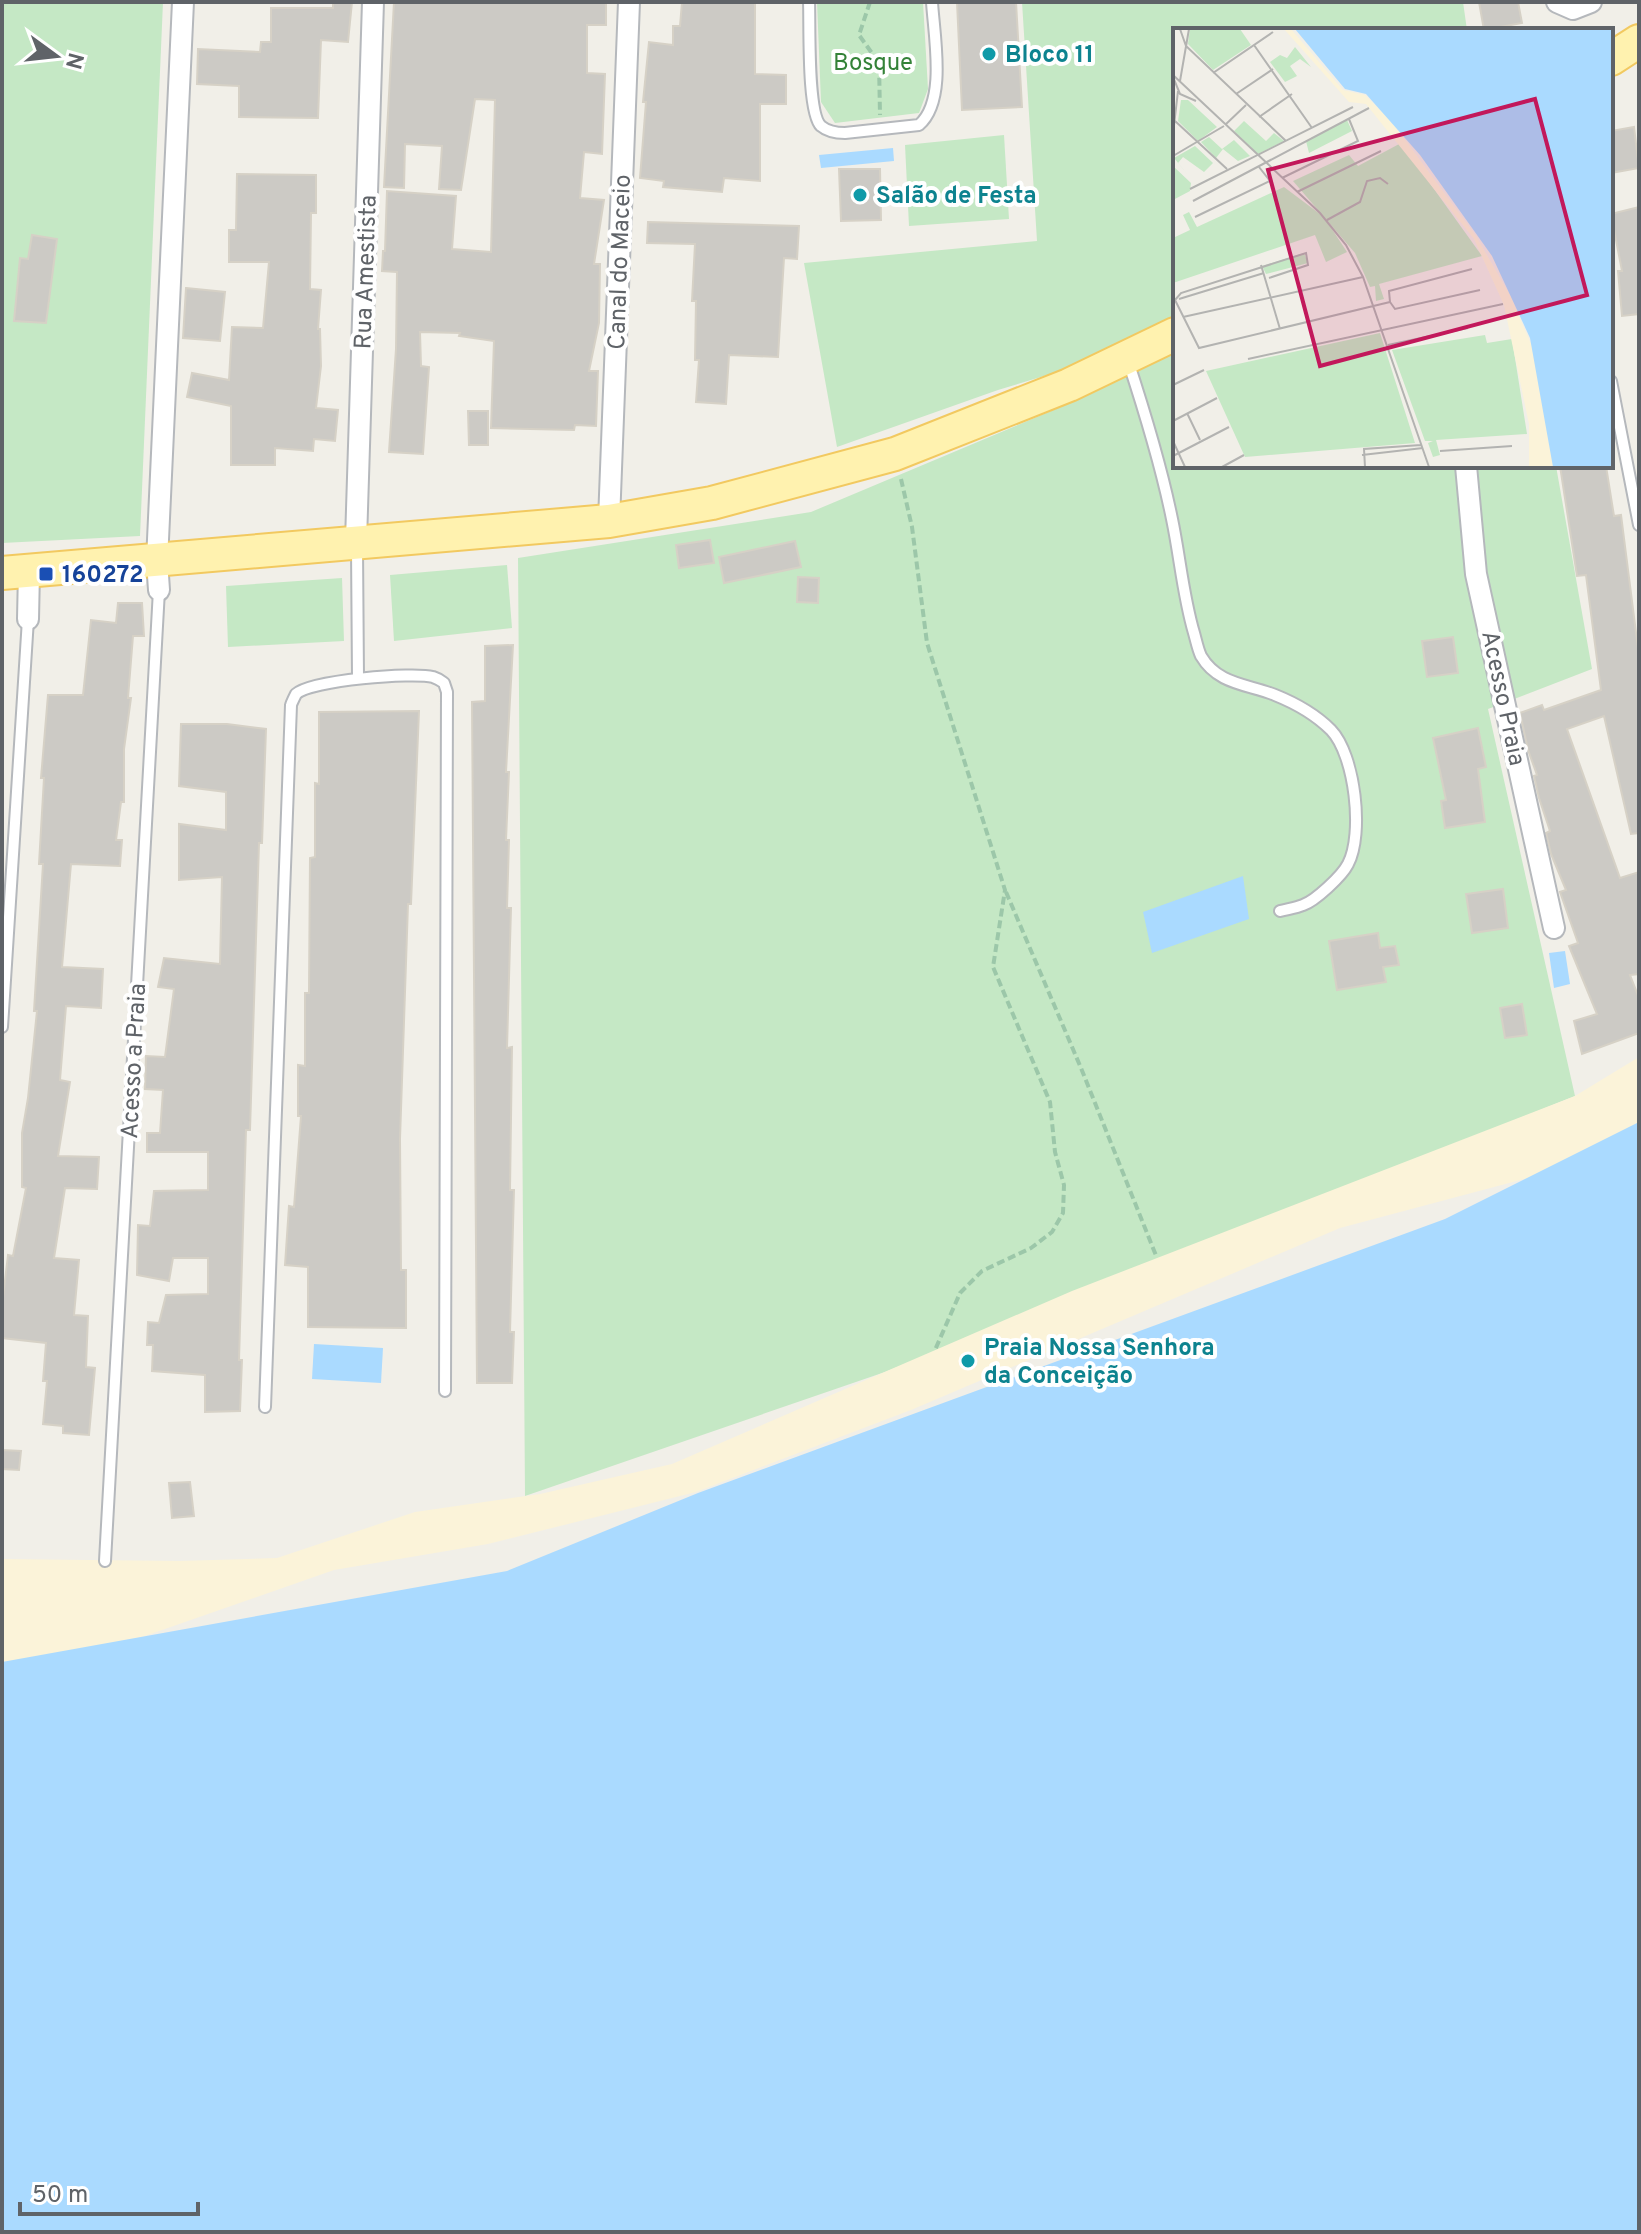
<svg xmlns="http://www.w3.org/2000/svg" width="1641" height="2234" font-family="Overpass,sans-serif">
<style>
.green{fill:#c5e8c5}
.sand{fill:#fbf3d9}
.water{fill:#aadaff}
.building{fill:#cccac5;stroke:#d6d1c6;stroke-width:2}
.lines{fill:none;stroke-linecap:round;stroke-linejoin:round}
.lane-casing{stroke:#b5b8bc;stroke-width:14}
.street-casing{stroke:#b5b8bc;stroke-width:24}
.primary-casing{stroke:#f2c960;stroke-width:36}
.path{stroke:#9cc7a9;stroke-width:4;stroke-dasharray:8 4;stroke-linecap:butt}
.lane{stroke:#fff;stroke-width:10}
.street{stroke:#fff;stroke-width:20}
.primary{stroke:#fff2af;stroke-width:32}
.culture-dot{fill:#0f9aa8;stroke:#fff;stroke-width:3}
.transit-dot{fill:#1a4fb4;stroke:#fff;stroke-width:3}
.labels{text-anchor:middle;stroke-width:8;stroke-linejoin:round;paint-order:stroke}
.culture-label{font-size:24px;font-weight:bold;fill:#0d838f;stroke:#fff;text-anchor:start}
.park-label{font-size:24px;fill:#348238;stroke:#fff}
.street-label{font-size:24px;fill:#5f6368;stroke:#fff}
.transit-label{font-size:24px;font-weight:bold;fill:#164399;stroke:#fff;text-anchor:start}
.inset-road{fill:none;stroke:#b3b3b1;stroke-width:2}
.view{fill:#c2185b;fill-opacity:0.15;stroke:#c2185b;stroke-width:4}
.inset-edge{fill:none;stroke:#5f6368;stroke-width:4}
</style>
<rect width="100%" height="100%" fill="#f1efe8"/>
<g class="green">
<path d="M2 2H163L140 536 2 543Z"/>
<path d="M817 2H923L928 89 919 113 835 123 821 102Z"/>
<path d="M1022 2H1463L1467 30H1175V332L1163 340 998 390 837 447 804 263 1037 241Z"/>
<path d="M1004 135 1009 219 909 226 905 145Z"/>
<path d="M1175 348V466H1556L1592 669 1488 709 1575 1096 885 1372 525 1496 518 558 811 512 1082 398Z"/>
<path d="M507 565 512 628 394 641 390 575Z"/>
<path d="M342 578 344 641 228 647 226 586Z"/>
</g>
<path class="sand" d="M1639 1057V1135L1581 1164 1340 1228 911 1410 696 1492 488 1544 334 1570 142 1637 2 1664V1559L179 1561 277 1558 415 1512 540 1494 672 1464 1072 1291 1575 1096Z"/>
<g class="water">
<path d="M893 148 894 161 821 168 819 155Z"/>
<path d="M1243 876 1249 919 1152 953 1143 912Z"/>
<path d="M1565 951 1570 984 1554 988 1549 953Z"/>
<path d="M1639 1122V2232H2V1662L507 1571 698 1493 1445 1219Z"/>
<path d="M314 1344 383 1348 381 1383 312 1379Z"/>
</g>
<g class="building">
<path d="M333 2H352L348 42 321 40 318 118 239 117V86L197 84 198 49 260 52 261 42H271V8H333Z"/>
<path d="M394 2H606V25H587V73L605 74 602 154 584 152 580 198 604 200 594 264H600L599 323 589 371H598L596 426 575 425 574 430 491 428 494 341 459 336 460 333 420 332 421 366 429 367 423 454 389 452 396 349 397 272 382 271 383 251H385L387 191 456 196 452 249 491 252 495 100 475 99 461 190 439 189 442 146 405 144 404 188 384 187Z"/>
<path d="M682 2H755V74L786 75V104H760V181L724 178 722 192 663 187 664 181 640 178 646 102H643L649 42 673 45V26H680Z"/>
<path d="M957 2H1016L1022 107 962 110Z"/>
<path d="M1479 2H1518L1522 23 1484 30Z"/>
<path d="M1634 127 1639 168 1611 173V131Z"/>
<path d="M839 169H880L881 220 841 221Z"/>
<path d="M237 174 316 175V213H311L310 289 321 290 318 329H320L321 366 316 408 338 410 335 441 314 439 313 451 275 448V465H231V406L187 397 192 373 229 380 232 327 263 328 269 262H229V230H236Z"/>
<path d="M1639 207V314L1622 316 1618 271H1622L1611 214Z"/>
<path d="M648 222 799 226 797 259 784 258 778 357 729 355 726 404 696 402 699 360H695L696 301H692L695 244 647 243Z"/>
<path d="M32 235 57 239 46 323 14 321 20 258 28 259Z"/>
<path d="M186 288 225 292 220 341 183 338Z"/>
<path d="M468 411H488V445H469Z"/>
<path d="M1560 466H1606L1614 516 1621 515 1639 656V833L1631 834 1604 716 1567 729 1620 878 1639 872V974L1630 975 1639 998V1033L1582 1054 1574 1021 1597 1014 1569 946 1578 943 1560 892 1566 890 1551 854 1546 833 1550 831 1539 798 1534 776 1537 775 1528 750 1520 713 1542 705 1544 710 1601 690 1586 575 1577 576Z"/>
<path d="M710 540 714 563 679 568 676 545Z"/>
<path d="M795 541 801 567 724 583 719 557Z"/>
<path d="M798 577 819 578 818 603 797 602Z"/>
<path d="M118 603H142L144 636H133L128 698H131L124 749V802H121L116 840H122L120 866 71 864 62 967 103 969 101 1008 66 1006 60 1080 70 1082 58 1156 99 1157 97 1189 65 1188 54 1258 79 1260 74 1315 88 1316 86 1367 95 1368 89 1435 63 1433V1426L43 1424 47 1381H43L46 1343 2 1338V1306L8 1255 13 1256 26 1188 22 1187V1133L28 1098 37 1011H34L43 864H39L44 778H41L48 695H83L91 620 116 623Z"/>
<path d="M1453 637 1458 673 1427 677 1422 641Z"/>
<path d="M513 645 506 772H509L506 840H509L507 908H511L507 1048 512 1047 510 1190H514L510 1332H514L512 1383H477L472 702 485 701V646Z"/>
<path d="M419 711 411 904H408L400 1139 401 1270H406V1328L308 1327V1267L285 1265 289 1206 294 1207 301 1116H298V1065L305 1066V993H309L310 858 315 857V783L319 784V712Z"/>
<path d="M181 724H227L266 729 262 843H259L250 1130H246L239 1360H242L240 1411 205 1412V1375L152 1371 153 1345H147L148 1322 159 1323 166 1295 208 1294V1258H173L169 1281 137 1275 138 1225 150 1226 154 1191 208 1190V1152H147V1133H160L163 1090 145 1089 146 1056 165 1057 174 989 158 987 164 958 220 964 222 877 179 880V824L226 830V792L179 786Z"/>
<path d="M1478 728 1486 767 1478 769 1485 822 1445 828 1441 801 1446 800 1433 738Z"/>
<path d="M1503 889 1508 928 1472 933 1466 894Z"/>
<path d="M1378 933 1380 948 1395 946 1399 965 1383 967 1386 982 1337 990 1329 941Z"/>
<path d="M1522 1004 1527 1035 1505 1038 1500 1008Z"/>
<path d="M2 1450 21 1451 19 1470 2 1469Z"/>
<path d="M190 1482 194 1516 172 1518 169 1483Z"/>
</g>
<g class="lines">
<g class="lane-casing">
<g id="lane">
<path d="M809 2C810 25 807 113 821 126 828 132 837 133 845 133L919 125C947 101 934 36 932 2"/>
<path d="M1128 361C1145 413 1161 465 1172 519 1180 557 1183 596 1194 633 1196 640 1198 650 1201 656 1218 685 1248 684 1275 695 1295 703 1315 714 1331 730 1355 755 1364 834 1348 864 1342 876 1315 901 1303 905 1296 908 1287 909 1280 911"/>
<path d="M1611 381 1639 525"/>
<path d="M357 548 358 678"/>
<path d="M2 1027 28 619"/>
<path d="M265 1407 291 705C291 704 296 694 296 694 311 680 413 672 433 677 439 679 440 680 444 683L447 692 445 1391"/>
<path d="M105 1561 159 590"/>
</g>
</g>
<g class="street-casing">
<g id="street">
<path d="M1557 2 1573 9 1591 2"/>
<path d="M1466 466 1476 574 1554 928"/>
<path d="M609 521 629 2"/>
<path d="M356 541 373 2"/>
<path d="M159 590 157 561 183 2"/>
<path d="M28 619 29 571"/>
</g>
</g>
<g class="primary-casing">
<g id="primary">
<path d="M1611 59 1639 41"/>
<path d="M2 573 609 521 712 503 895 454 1069 385 1175 334"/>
</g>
</g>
<g class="path">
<path d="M870 2 859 35 879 63 880 115"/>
<path d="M901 479 912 527 927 643 1005 890 993 967 1050 1102 1055 1152 1064 1185 1063 1213 1052 1232 1031 1248 982 1271 960 1293 935 1350"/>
<path d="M1006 892 1081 1068 1157 1258"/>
</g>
<use href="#lane" class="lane"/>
<use href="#street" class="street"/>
<use href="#primary" class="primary"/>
</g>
<g class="culture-dot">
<circle cx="989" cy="54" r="8"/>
<circle cx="860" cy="195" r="8"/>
<circle cx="968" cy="1361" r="8"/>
</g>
<rect class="transit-dot" x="38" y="566" width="16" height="16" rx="4"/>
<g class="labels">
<g class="culture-label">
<text x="1005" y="62">Bloco 11</text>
<text x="876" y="203">Salão de Festa</text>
<text x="984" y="1355">Praia Nossa Senhora<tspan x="984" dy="28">da Conceição</tspan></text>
</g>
<g class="park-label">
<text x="873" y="70">Bosque</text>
</g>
<g class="street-label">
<text transform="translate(619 262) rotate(-88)" y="8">Canal do Maceio</text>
<text transform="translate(365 272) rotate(-88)" y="8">Rua Amestista</text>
<text transform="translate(1504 698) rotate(78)" y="8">Acesso Praia</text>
<text transform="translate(133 1061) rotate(-87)" y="8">Acesso a Praia</text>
</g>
<g class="transit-label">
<text x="62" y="582">160272</text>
</g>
</g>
<g transform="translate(1173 28)">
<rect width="440" height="440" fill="#f1efe8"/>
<path d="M17 1H67L78 17 40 42 15 16ZM122 19 138 39 127 31 117 38 124 48 112 54 97 34 107 27 114 30ZM8 72H15L44 99 25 113 5 93ZM174 92 179 103 136 125 133 113ZM71 93 93 113 101 105 111 113 85 126 61 103ZM36 109 49 121 61 112 77 128 65 133 50 121 43 130 28 114ZM228 115 309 228 206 256 211 271 203 273 202 258 197 259 182 225 120 153 176 127 185 138ZM22 118 40 135 31 144 10 129 5 135 15 147 1 130ZM0 138 18 155 17 163 0 172ZM111 159 151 189 174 224 153 234 142 207 0 255V210L17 202 10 187 16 184 24 199ZM131 225 135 235 93 246 89 238ZM207 305 242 415 72 429 33 343ZM312 307 314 315 339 311 354 406 263 412 267 427 260 429 255 415 260 413H252L219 322Z" fill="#c5e8c5"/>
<path d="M111 1H118L170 62 192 67 219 94 303 208 338 269 367 337 382 439H356V396L331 277 301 211 193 76 176 74Z" fill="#fbf3d9"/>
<path d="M122 1H440V439H380L357 310 319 228 247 127 193 66 172 61Z" fill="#aadaff"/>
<path class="inset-road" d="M7 1 13 18 113 113M81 17 139 100M40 45 100 4M0 47 147 185 173 217 190 249 256 439M0 49 7 66 23 73M7 53 16 1M63 66 100 41M86 89 119 66M2 93 54 141M52 97 73 77M0 106 5 63M0 128 51 98M109 150 185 113 176 91M17 161 180 79M124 164 208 123M20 173 196 80M22 189 97 153 86 139M154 192 187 174 194 153 207 150 215 156M88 237 107 301M299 241 216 263 217 274 222 281 307 262M0 268 26 320 217 274M6 271 91 245M2 272 8 265 133 225 135 237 96 250M10 289 190 249M215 317 295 300M75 331 330 276M0 357 31 342M14 385 27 412M0 393 44 370M0 413 12 439M267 423 339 418M189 427 250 420M0 428 56 399M49 439 71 427M192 439 191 421 248 417"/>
<path class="view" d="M362 71 414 267 147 338 95 142Z"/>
<rect width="440" height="440" class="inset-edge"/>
</g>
<rect width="1641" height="2234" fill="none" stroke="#5f6368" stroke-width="8"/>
<g transform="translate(56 56) rotate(105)" stroke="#ffffff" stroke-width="6" paint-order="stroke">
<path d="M0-6L14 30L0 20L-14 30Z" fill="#5f6368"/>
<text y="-12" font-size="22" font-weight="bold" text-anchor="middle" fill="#5f6368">N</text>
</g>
<path d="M20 2202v12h178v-12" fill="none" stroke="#5f6368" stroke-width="4"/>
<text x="32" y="2202" font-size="24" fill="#5f6368" stroke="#ffffff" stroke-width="6" paint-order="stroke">50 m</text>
</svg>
